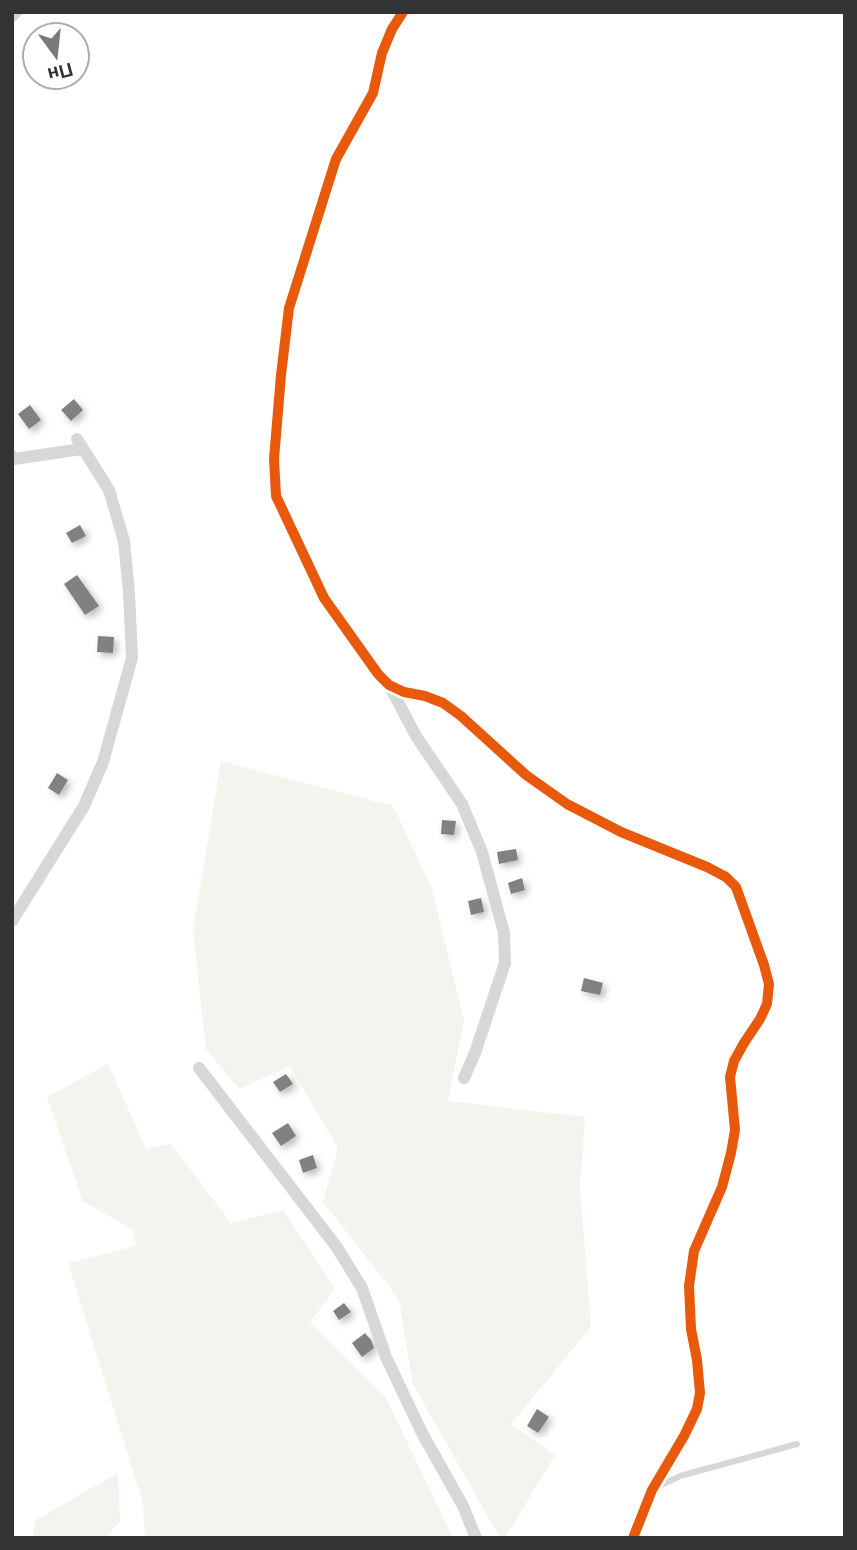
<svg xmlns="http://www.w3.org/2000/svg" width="857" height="1550" font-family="Helvetica,sans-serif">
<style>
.green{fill:#f1f5ed}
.building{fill:#818181;filter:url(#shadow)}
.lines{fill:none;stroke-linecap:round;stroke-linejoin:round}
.service{stroke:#d7d7d7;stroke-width:6}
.minor{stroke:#d7d7d7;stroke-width:12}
.cycleway-casing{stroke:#fff;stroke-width:15}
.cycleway{stroke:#e8590c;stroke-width:10}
</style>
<defs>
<filter id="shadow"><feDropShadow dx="3.5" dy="3.5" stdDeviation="3.5" flood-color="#0004"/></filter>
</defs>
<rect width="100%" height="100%" fill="#fff"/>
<g class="green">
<path d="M221 761 393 806 432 889 464 1020 448 1101 585 1117 580 1187 591 1327 511 1424 555 1455 505 1538H500L413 1384 399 1299 323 1202 338 1148 290 1066 239 1089 206 1049 193 930Z"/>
<path d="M108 1064 146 1149 171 1144 231 1223 283 1210 335 1289 310 1322 386 1398 453 1538H145L143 1503 68 1263 136 1246 133 1230 83 1201 47 1097Z"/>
<path d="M118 1473 120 1521 106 1538H32L36 1520Z"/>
</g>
<g class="building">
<path d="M74 399 83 410 71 421 61 410Z"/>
<path d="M30 405 41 420 29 429 18 414Z"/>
<path d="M80 525 86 536 72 543 66 533Z"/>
<path d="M77 575 99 606 85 615 64 584Z"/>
<path d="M98 636 114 637 113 653 97 652Z"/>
<path d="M57 773 68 780 59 795 48 788Z"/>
<path d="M442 820 456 821 454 835 441 834Z"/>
<path d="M516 849 518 860 499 864 497 852Z"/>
<path d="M522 878 525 890 511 894 508 883Z"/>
<path d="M481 898 484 912 471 915 468 901Z"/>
<path d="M584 978 603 983 600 995 581 991Z"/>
<path d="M286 1074 293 1084 280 1092 273 1082Z"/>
<path d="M288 1123 296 1136 281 1146 272 1133Z"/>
<path d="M313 1155 317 1168 303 1173 299 1160Z"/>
<path d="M344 1303 351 1312 339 1320 333 1311Z"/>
<path d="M365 1333 371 1340 374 1348 362 1357 352 1343Z"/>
<path d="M537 1409 549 1417 538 1433 527 1426Z"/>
</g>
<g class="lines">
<path class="service" d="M657 1487 680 1476 797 1444"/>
<g class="minor">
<path d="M403 12 392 29 382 53 373 93 336 159 289 308 281 375 274 459 276 496 324 598 378 674 389 685 404 692 425 696 443 703 461 716 526 775 567 804 621 832 707 867 726 877 736 887 764 965 769 984 767 1004 760 1019 744 1043 734 1061 730 1077 735 1130 731 1153 722 1187 694 1251 689 1286 691 1329 697 1360 700 1393 697 1409 684 1436 652 1490 633 1538"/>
<path d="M12 16 16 12"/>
<path d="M12 456 14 459 82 449"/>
<path d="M389 685 416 736 462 804 482 852 504 933 505 963 475 1053 464 1078"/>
<path d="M12 921 84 806 103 762 132 658 129 593 124 541 109 490 77 439"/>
<path d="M199 1068 336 1246 362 1288 386 1357 422 1433 463 1506 476 1538"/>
</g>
<g class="cycleway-casing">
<path id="cycleway" d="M403 12 392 29 382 53 373 93 336 159 289 308 281 375 274 459 276 496 324 598 378 674 389 685 404 692 425 696 443 703 461 716 526 775 567 804 621 832 707 867 726 877 736 887 764 965 769 984 767 1004 760 1019 744 1043 734 1061 730 1077 735 1130 731 1153 722 1187 694 1251 689 1286 691 1329 697 1360 700 1393 697 1409 684 1436 652 1490 633 1538"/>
</g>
<use href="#cycleway" class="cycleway"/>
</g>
<rect width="857" height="1550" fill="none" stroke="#333333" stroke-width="28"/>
<g transform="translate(56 56) rotate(165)"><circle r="33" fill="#ffffff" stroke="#adadad" stroke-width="2"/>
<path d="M0-5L12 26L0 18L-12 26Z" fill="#7a7a7a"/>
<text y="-10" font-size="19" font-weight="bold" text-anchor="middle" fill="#333333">Пн</text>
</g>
</svg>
